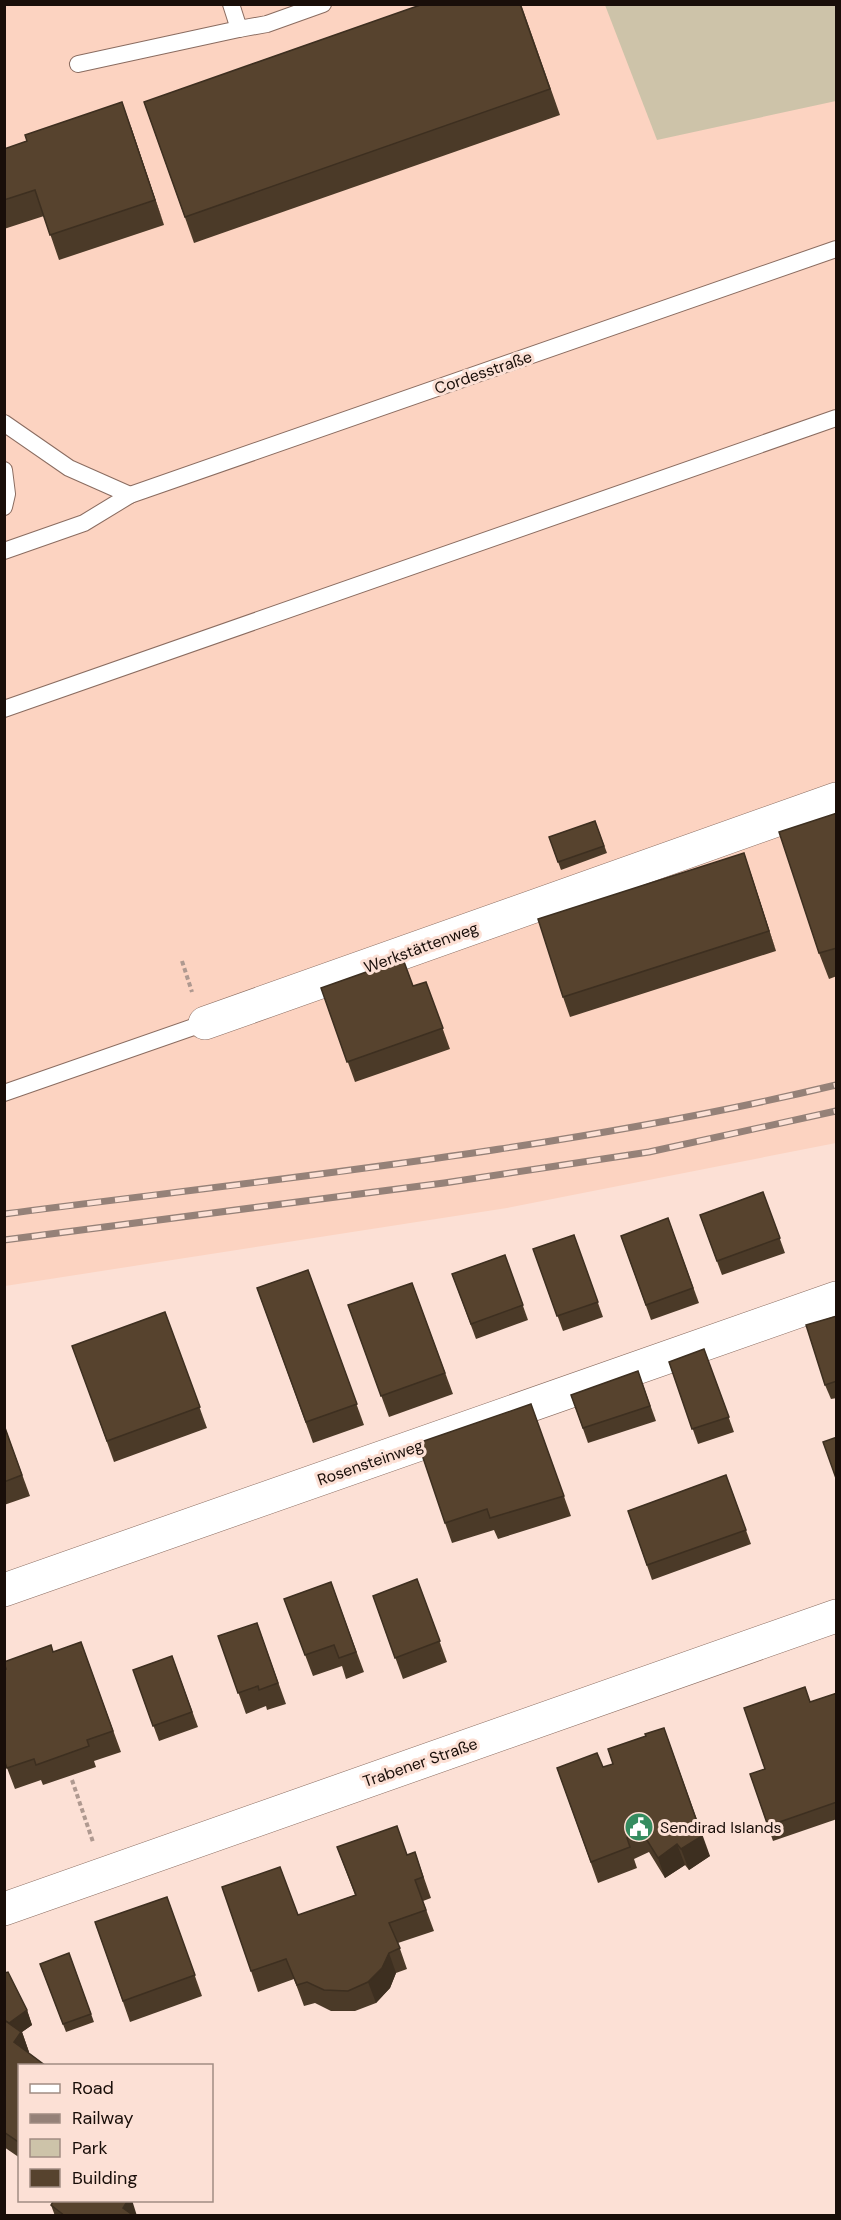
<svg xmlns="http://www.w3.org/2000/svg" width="841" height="2220" font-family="'DM Sans',sans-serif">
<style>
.built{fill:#fcd3c1}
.green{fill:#cdc3a9}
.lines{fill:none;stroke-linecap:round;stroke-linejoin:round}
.service-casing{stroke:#8a6c60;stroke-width:18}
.minor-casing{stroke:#8a6c60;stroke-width:34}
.path{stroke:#af9990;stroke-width:4;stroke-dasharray:4.5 3;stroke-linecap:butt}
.service{stroke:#fff;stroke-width:16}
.minor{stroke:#fff;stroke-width:33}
.rail-casing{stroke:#958178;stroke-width:7}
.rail{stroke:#fce0d5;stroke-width:4.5;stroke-dasharray:14;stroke-linecap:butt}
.wall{fill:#4b3a28}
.shaded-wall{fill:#3d2f20}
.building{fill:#57432e;stroke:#3d2f20;stroke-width:1.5}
.labels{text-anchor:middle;stroke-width:6;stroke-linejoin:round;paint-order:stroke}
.street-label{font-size:16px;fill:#190e09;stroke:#fce0d5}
.poi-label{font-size:16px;fill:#190e09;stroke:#fce0d5;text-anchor:start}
</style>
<rect width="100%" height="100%" fill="#fce0d5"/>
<path class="built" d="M5 5H836V1143L507 1208 5 1286Z"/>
<path class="green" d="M605 5H836V101L657 140Z"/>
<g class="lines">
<g class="service-casing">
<g id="service">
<path d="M231 4 239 29 267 24 323 4"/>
<path d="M78 64 239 29"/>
<path d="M4 423 69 468 130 495 84 523 4 551"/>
<path d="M4 470 7 494 4 507"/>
<path d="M130 495 836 249"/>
<path d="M4 709 836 418"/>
<path d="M4 1093 205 1023"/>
</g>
</g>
<g class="minor-casing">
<g id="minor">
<path d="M205 1023 836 799"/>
<path d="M4 1590 836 1298"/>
<path d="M4 1909 836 1616"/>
</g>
</g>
<g class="path">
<path d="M182 961 192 992"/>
<path d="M72 1780 93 1842"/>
</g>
<use href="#service" class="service"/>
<use href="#minor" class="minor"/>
<g class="rail-casing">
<g id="rail">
<path d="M4 1214C282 1178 564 1150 836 1085"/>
<path d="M4 1240 444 1183 649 1152 836 1111"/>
</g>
</g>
<use href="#rail" class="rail"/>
</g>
<g class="wall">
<path d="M521 4 560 115 194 243 144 102Z"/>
<path d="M131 127 164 225 59 260 44 216 4 229V149Z"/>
<path d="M837 813V976L829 979 819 953Z"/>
<path d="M595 821 607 853 561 870 549 837Z"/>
<path d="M751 874 776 951 570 1017 563 997Z"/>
<path d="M426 982 450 1049 355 1082 321 988 413 986Z"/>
<path d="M763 1192 785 1253 722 1275 700 1215Z"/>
<path d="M668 1218 699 1303 651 1320 621 1236Z"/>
<path d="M574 1235 603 1317 563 1331 533 1249Z"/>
<path d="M505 1255 528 1320 476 1339 452 1274Z"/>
<path d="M308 1270 364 1425 313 1443 257 1288Z"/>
<path d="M412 1283 453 1394 389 1417 348 1305Z"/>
<path d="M165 1312 207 1428 114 1462 80 1366Z"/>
<path d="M837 1316V1398L831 1399 825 1385Z"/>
<path d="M704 1349 734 1432 698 1444 669 1362Z"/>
<path d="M638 1371 656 1421 588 1443 571 1395Z"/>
<path d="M531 1404 571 1516 498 1539 494 1530 452 1543 445 1523Z"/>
<path d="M4 1425 30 1496 4 1505Z"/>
<path d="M726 1475 751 1544 652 1580 628 1511Z"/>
<path d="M417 1579 447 1662 403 1679 373 1596Z"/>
<path d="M331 1582 364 1672 346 1679 342 1666 313 1676 284 1599Z"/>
<path d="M257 1623 286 1704 267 1710 266 1706 246 1714 218 1636Z"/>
<path d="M81 1642 121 1752 94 1761 96 1767 43 1785 41 1780 15 1789 4 1760 53 1652Z"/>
<path d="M172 1656 198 1727 159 1741 133 1670Z"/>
<path d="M837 1693V1819L773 1841 750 1774 765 1769 810 1702Z"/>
<path d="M603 1767 710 1856 689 1870 685 1865 665 1878 649 1852 634 1859 637 1868 598 1883 557 1768Z"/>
<path d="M337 1847 407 1855 415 1852 431 1898 423 1901 434 1931 398 1943 407 1969 396 1973 390 1988 376 2003 355 2011H331L315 2003 304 2006 294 1979 258 1992 251 1971 298 1915 355 1895Z"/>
<path d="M167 1897 202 1996 130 2022 95 1922Z"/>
<path d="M69 1953 94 2022 66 2032 40 1964Z"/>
<path d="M4 1973 27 2010 32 2025 22 2032 29 2052 20 2066V2158L4 2147Z"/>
<path d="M51 2205 137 2216H55Z"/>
</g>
<g class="shaded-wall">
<path d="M122 102 131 127 164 225 155 200Z"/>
<path d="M744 853 751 874 776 951 769 931Z"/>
<path d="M664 1728 710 1856 689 1870 681 1849Z"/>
<path d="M677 1844 685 1865 665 1878 658 1858Z"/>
<path d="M389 1953 396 1973 390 1988 376 2003 368 1982Z"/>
<path d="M27 2010 32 2025 22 2032 29 2052 21 2063 6 2025Z"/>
<path d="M128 2200H132L137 2216H125L123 2208Z"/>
</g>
<g class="building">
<path d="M423 4H520L550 89 185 217 144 102Z"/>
<path d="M122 102 155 200 50 235 35 190 4 200V149L27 141 25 135Z"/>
<path d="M837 813V948L819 953 779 832Z"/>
<path d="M595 821 604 846 558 862 549 837Z"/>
<path d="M744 853 769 931 563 997 538 919Z"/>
<path d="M403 959 413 986 426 982 443 1028 347 1062 321 988Z"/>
<path d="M763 1192 780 1238 717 1261 700 1215Z"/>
<path d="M668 1218 693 1288 646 1305 621 1236Z"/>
<path d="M574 1235 598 1302 557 1316 533 1249Z"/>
<path d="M505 1255 523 1305 471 1324 452 1274Z"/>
<path d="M308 1270 357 1404 306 1422 257 1288Z"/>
<path d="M412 1283 445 1373 381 1396 348 1305Z"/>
<path d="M165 1312 200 1407 107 1441 72 1346Z"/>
<path d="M837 1316V1381L825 1385 806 1325Z"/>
<path d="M704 1349 729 1417 692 1429 669 1362Z"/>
<path d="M638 1371 650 1406 583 1428 571 1395Z"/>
<path d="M531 1404 564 1496 490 1518 487 1509 445 1523 418 1443Z"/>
<path d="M4 1425 22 1475 4 1482Z"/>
<path d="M837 1437V1481L823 1442Z"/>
<path d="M726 1475 746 1530 647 1565 628 1511Z"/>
<path d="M417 1579 440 1641 395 1658 373 1596Z"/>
<path d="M331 1582 356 1652 339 1658 334 1645 305 1655 284 1599Z"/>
<path d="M257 1623 278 1683 259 1690 258 1686 238 1693 218 1636Z"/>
<path d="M81 1642 113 1731 87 1740 89 1746 36 1765 34 1759 7 1768 4 1760V1669H6L4 1662 51 1645 53 1652Z"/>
<path d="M172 1656 192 1712 153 1726 133 1670Z"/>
<path d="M805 1687 810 1702 837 1693V1802L768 1826 750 1774 765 1769 744 1708Z"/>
<path d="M664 1728 702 1836 681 1849 677 1844 658 1858 642 1832 627 1838 630 1847 591 1862 557 1768 597 1753 603 1767 613 1764 608 1749 646 1736 645 1734Z"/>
<path d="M397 1826 407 1855 415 1852 423 1877 415 1880 426 1910 389 1923 400 1948 389 1953 382 1968 368 1982 348 1991 324 1990 307 1982 297 1985 286 1959 251 1971 222 1887 280 1867 298 1915 356 1895 337 1847Z"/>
<path d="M167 1897 195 1975 123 2001 95 1922Z"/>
<path d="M69 1953 91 2014 63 2024 40 1964Z"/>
<path d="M8 1972 27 2010 9 2023 4 2020V1973Z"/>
<path d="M4 2020 21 2032 14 2042 46 2066H20V2143L4 2132Z"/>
<path d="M54 2200H128L123 2208 134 2216H65L51 2205Z"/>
</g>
<defs>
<g id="civic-disc" transform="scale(1.5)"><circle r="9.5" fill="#358c60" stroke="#fce0d5"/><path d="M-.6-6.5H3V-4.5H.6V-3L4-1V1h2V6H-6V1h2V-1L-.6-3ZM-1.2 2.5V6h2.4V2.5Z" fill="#fff"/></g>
</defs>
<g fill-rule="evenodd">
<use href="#civic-disc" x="639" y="1827"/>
</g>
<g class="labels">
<g class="street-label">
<text transform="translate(483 372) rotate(-19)" y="6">Cordesstraße</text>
<text transform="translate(421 947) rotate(-20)" y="6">Werkstättenweg</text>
<text transform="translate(370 1462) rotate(-19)" y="6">Rosensteinweg</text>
<text transform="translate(420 1762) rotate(-19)" y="6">Trabener Straße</text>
</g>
<g class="poi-label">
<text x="660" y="1833">Sendirad Islands</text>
</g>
</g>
<rect width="841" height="2220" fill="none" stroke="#190e09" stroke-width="12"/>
<rect x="18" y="2064" width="195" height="138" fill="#fce0d5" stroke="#a18c83" stroke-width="1.5"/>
<rect x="30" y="2084" width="30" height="9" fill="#ffffff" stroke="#a18c83" stroke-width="1.5"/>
<text x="72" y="2094" font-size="18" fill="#190e09">Road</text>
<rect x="30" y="2114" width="30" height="9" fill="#958178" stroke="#a18c83" stroke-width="1.5"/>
<text x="72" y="2124" font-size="18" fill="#190e09">Railway</text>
<rect x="30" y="2139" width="30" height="18" fill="#cdc3a9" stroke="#a18c83" stroke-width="1.5"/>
<text x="72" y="2154" font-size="18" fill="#190e09">Park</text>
<rect x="30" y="2169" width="30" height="18" fill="#57432e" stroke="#a18c83" stroke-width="1.5"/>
<text x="72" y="2184" font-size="18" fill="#190e09">Building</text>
</svg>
